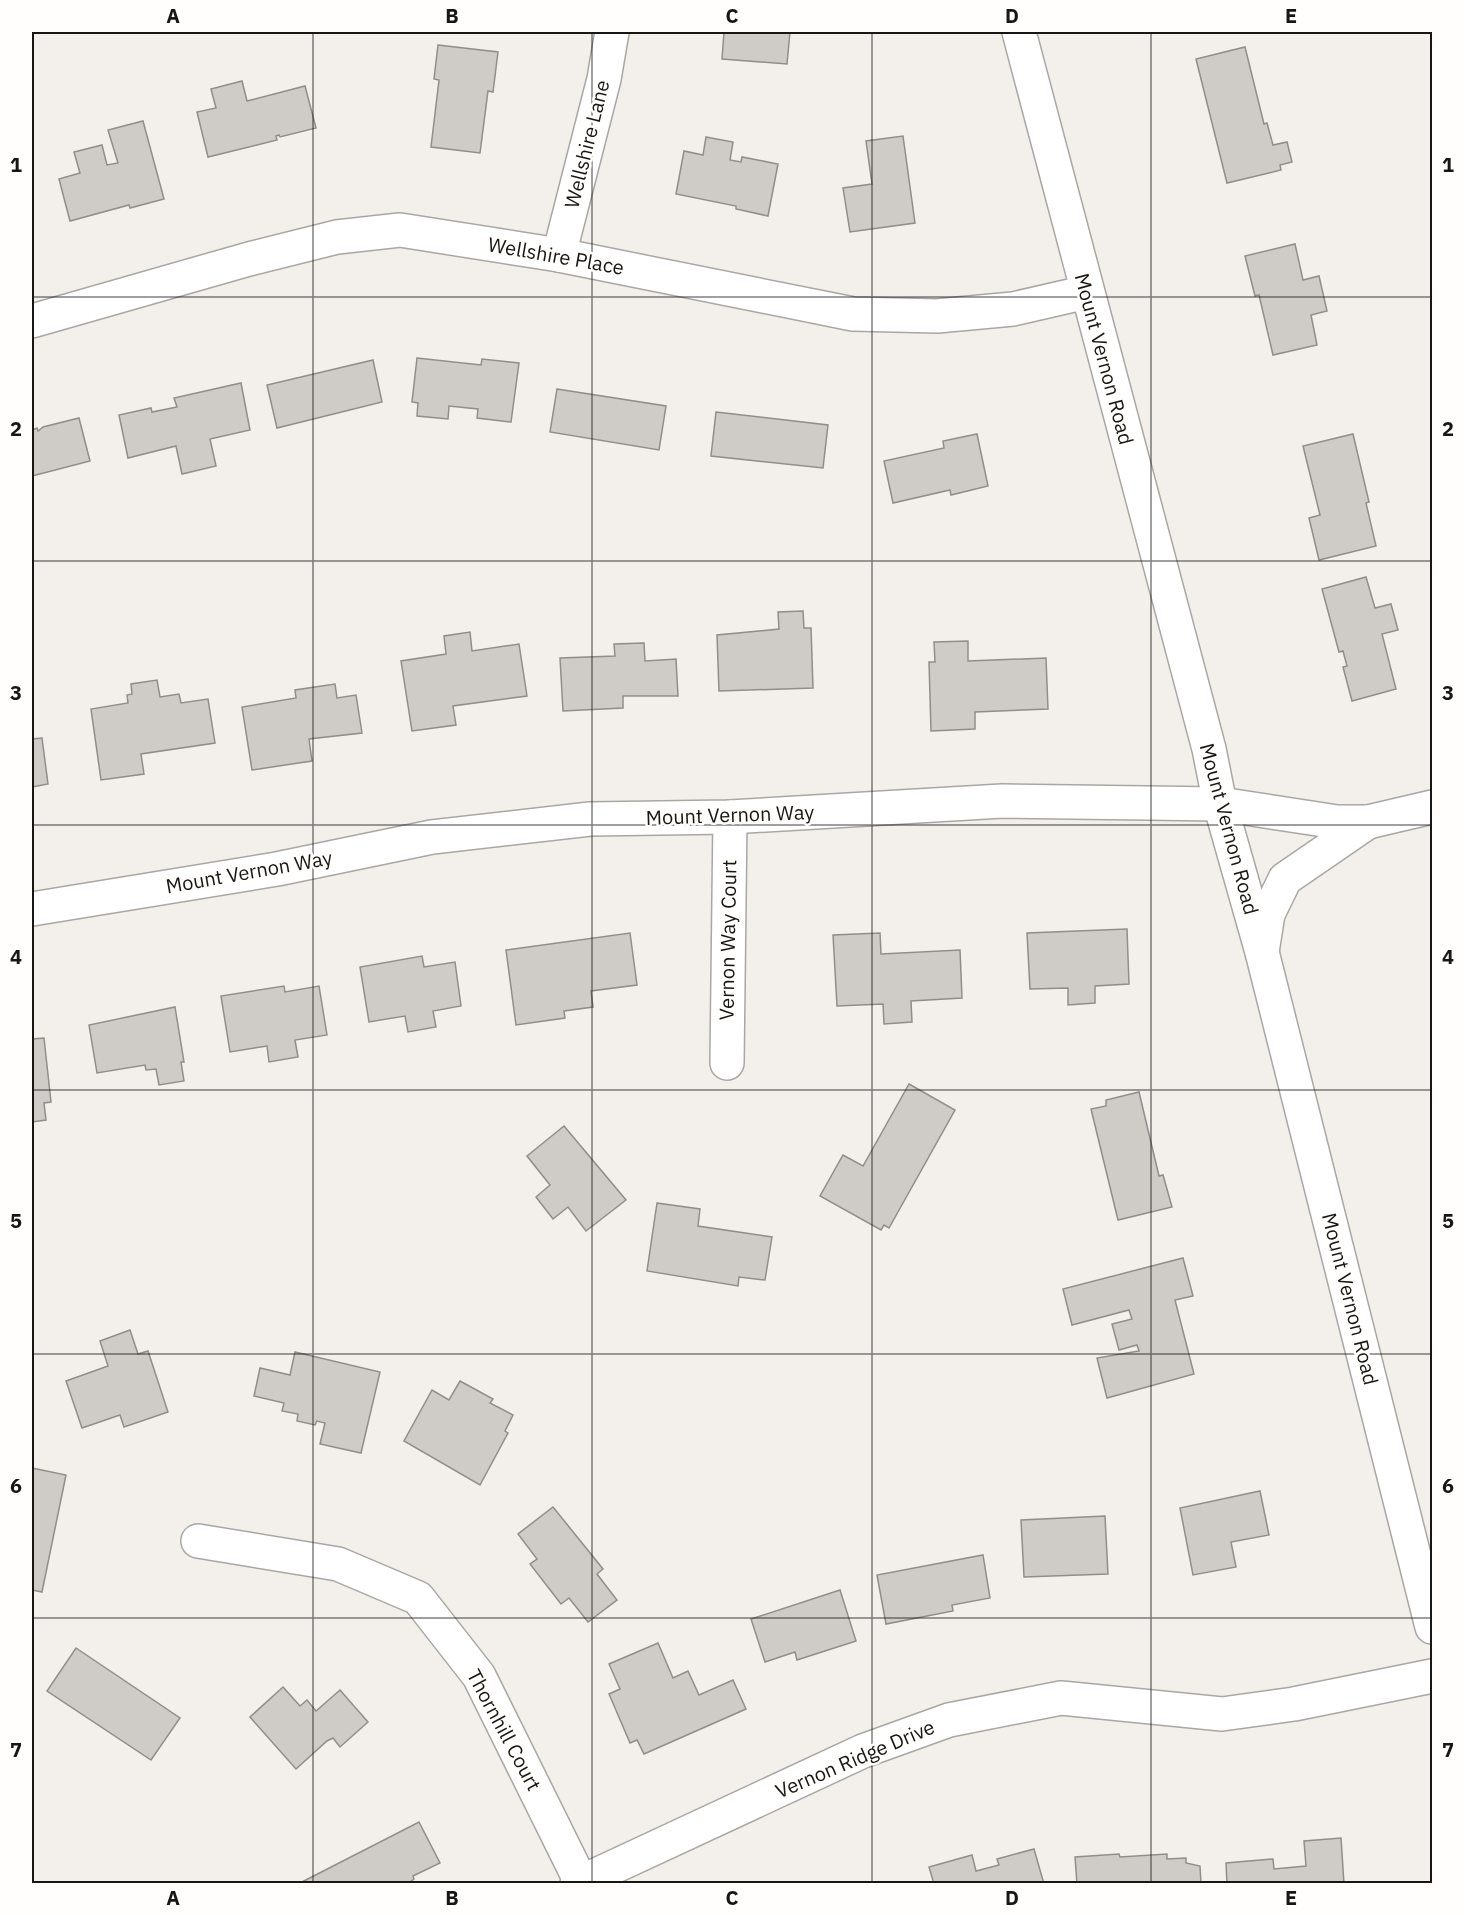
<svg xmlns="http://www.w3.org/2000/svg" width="1464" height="1915" font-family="'IBM Plex Sans',sans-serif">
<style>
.building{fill:#cfccc8;stroke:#908e8a;stroke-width:1.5}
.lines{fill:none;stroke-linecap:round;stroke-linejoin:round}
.street-casing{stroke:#aaa7a3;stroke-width:36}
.secondary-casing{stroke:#aaa7a3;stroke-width:36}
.street{stroke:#fff;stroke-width:33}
.secondary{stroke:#fff;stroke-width:33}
.grid{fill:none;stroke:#171615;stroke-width:1.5;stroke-opacity:0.55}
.labels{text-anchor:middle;stroke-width:5;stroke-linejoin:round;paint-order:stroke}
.street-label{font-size:20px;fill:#171615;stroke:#fffefc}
.neatline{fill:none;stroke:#171615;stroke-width:2}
.grid-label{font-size:20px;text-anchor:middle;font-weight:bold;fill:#171615}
</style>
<rect width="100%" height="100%" fill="#f3f0ec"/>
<g class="building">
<path d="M724 32H790L787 64 722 59Z"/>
<path d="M438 45 498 52 493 92 488 91 480 153 431 147 439 80 434 79Z"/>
<path d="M1245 47 1264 124 1267 123 1273 145 1287 142 1292 162 1280 165 1281 170 1227 183 1196 59Z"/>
<path d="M242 81 247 101 305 86 316 128 280 137 279 135 276 136 277 140 208 157 197 112 216 108 211 89Z"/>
<path d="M143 121 164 199 130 208 129 205 70 221 59 179 80 173 74 152 102 145 107 165 118 163 108 130Z"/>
<path d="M903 136 915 223 850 232 843 188 872 184 866 141Z"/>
<path d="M706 137 733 142 730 160 741 162 742 157 778 164 768 216 736 209V206L676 194 684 151 703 155Z"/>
<path d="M1295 244 1303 280 1319 276 1327 311 1311 315 1317 345 1273 355 1259 295 1255 296 1245 256Z"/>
<path d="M417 358 481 365 482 359 519 363 511 422 477 418 478 409 449 406 448 419 417 416 418 403 412 402Z"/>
<path d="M373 360 382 402 277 428 267 385Z"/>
<path d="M241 383 250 430 210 439 216 466 182 474 176 446 128 458 119 415 151 408 152 412 177 407 174 398Z"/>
<path d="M557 389 666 406 659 450 550 432Z"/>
<path d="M716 412 828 425 823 468 711 456Z"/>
<path d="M79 418 90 461 32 476V430L37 428 38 431 43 427Z"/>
<path d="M977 434 988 486 951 495 950 490 893 503 884 461 944 448 943 441Z"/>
<path d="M1353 434 1369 502 1366 503 1376 546 1319 560 1309 518 1320 515 1303 446Z"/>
<path d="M1366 577 1375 608 1391 604 1398 630 1382 634 1396 689 1352 701 1343 667 1347 666 1343 651 1339 652 1322 589Z"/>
<path d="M803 611 804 628H811L813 688 719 691 717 635 779 629 778 612Z"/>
<path d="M470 632 472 651 519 644 527 696 453 706 456 725 412 731 401 661 446 654 444 636Z"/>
<path d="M968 641V661L1046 658 1048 709 975 712V729L931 731 929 662H935L934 642Z"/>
<path d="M644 643 645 661 676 659 678 696H623V708L563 711 560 658 615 656 614 644Z"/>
<path d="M157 680 160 697 179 694 181 703 208 699 215 743 141 754 144 774 101 780 91 709 128 703 127 695 132 694 131 684Z"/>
<path d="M335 684 337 698 356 695 362 733 309 739 312 761 252 770 242 707 296 698 295 690Z"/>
<path d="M42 738 48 784 32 787V739Z"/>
<path d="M1127 929 1129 984 1095 986V1003L1068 1005V988L1030 989 1027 933Z"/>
<path d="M630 933 637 985 591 991 593 1007 564 1011 565 1018 516 1025 506 950Z"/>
<path d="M880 933 881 954 960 950 962 998 911 1001 912 1022 884 1024 883 1004 837 1006 833 935Z"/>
<path d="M422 956 424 967 455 962 461 1006 433 1011 436 1027 408 1032 405 1016 369 1022 360 967Z"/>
<path d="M284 986 285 992 319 986 327 1035 295 1040 298 1057 269 1062 267 1046 230 1052 221 996Z"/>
<path d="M175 1007 184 1062H181L184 1081 159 1085 156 1069 146 1070 145 1065 97 1073 89 1025Z"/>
<path d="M44 1038 51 1102 44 1103 46 1120 32 1122V1039Z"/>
<path d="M909 1084 955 1110 889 1228 884 1225 881 1230 820 1196 843 1155 863 1166Z"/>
<path d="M1139 1092 1159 1176 1163 1175 1172 1207 1118 1220 1091 1109 1106 1106V1100Z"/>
<path d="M564 1126 626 1200 586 1231 568 1207 553 1219 536 1197 550 1185 527 1156Z"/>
<path d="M657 1203 700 1209 698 1226 772 1237 765 1280 739 1277 738 1286 647 1271Z"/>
<path d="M1183 1258 1193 1296 1175 1300 1194 1374 1107 1398 1097 1358 1139 1351 1137 1345 1119 1350 1112 1324 1132 1319 1129 1310 1072 1325 1063 1289Z"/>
<path d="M130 1330 138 1354 148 1351 168 1412 124 1427 120 1415 82 1428 66 1381 108 1366 100 1341Z"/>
<path d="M295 1352 380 1372 361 1453 320 1444 325 1423 317 1421 315 1425 297 1421 298 1414 282 1411 284 1403 254 1396 260 1368 290 1375Z"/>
<path d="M460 1381 493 1399 490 1403 513 1415 505 1431 508 1433 480 1485 404 1441 432 1390 449 1400Z"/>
<path d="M32 1468 66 1475 42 1592 32 1590Z"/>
<path d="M1260 1491 1269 1535 1231 1542 1236 1567 1193 1575 1180 1508Z"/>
<path d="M553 1507 603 1569 597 1574 617 1600 588 1622 569 1598 561 1604 530 1564 537 1559 518 1534Z"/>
<path d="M1105 1516 1108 1574 1024 1577 1021 1520Z"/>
<path d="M983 1555 990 1598 952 1605 953 1611 886 1624 877 1575Z"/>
<path d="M840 1590 856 1641 797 1660 795 1652 765 1662 751 1619Z"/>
<path d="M658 1643 673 1678 688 1671 699 1695 733 1680 746 1709 644 1754 637 1740 630 1743 609 1694 620 1689 609 1664Z"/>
<path d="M76 1648 180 1718 151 1760 47 1691Z"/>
<path d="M283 1687 300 1706 307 1700 316 1711 340 1690 368 1722 340 1747 333 1738 327 1741 296 1769 250 1717Z"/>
<path d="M419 1822 440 1863 413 1876 414 1879 407 1884H298Z"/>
<path d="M1341 1838 1344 1884H1227L1226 1863 1273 1859 1274 1869 1306 1866 1304 1841Z"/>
<path d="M1034 1849 1044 1884H934L929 1867 972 1855 976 1871 999 1865 997 1859Z"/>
<path d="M1119 1854 1120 1857 1167 1854V1859L1186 1858V1863L1200 1866 1201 1884H1077L1075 1857Z"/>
</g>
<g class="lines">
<g class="street-casing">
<g id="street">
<path d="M559 255 604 79 612 32"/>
<path d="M32 321 249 259 337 237 400 230 559 255 853 314 937 316 1013 309 1087 292"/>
<path d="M32 909 277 869 432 837 590 819 730 817 1002 801 1220 804 1337 822H1368L1432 807"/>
<path d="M1262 952 1268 914 1285 879 1368 822"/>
<path d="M727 1063 730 817"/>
<path d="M198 1541 338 1564 418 1598 479 1676 581 1882"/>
<path d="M577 1884 863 1751 949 1720 1061 1698 1222 1714 1294 1704 1432 1676"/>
</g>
</g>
<g class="secondary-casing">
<path id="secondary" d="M1019 32 1209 749 1220 804 1262 952 1432 1627"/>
</g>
<use href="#street" class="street"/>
<use href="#secondary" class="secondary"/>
</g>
<path class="grid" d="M313 32V1884M592 32V1884M872 32V1884M1151 32V1884M32 297H1432M32 561H1432M32 825H1432M32 1090H1432M32 1354H1432M32 1618H1432"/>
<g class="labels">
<g class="street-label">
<text transform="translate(587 144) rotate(-76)" y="7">Wellshire Lane</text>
<text transform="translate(556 256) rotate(10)" y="7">Wellshire Place</text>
<text transform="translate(1104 359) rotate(75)" y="7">Mount Vernon Road</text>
<text transform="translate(730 815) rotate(-2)" y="7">Mount Vernon Way</text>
<text transform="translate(1229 829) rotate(75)" y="7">Mount Vernon Road</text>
<text transform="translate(249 872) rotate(-10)" y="7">Mount Vernon Way</text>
<text transform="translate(728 940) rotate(-89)" y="7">Vernon Way Court</text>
<text transform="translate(1350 1299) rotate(76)" y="7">Mount Vernon Road</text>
<text transform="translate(504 1730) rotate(62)" y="7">Thornhill Court</text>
<text transform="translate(855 1759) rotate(-23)" y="7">Vernon Ridge Drive</text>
</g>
</g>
<rect width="1464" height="1915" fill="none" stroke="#fffefc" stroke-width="66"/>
<rect x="33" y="33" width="1398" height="1849" class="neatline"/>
<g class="grid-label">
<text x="173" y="23">A</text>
<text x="452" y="23">B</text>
<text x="732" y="23">C</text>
<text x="1012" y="23">D</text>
<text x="1291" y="23">E</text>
<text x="16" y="172">1</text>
<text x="1448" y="172">1</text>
<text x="16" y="436">2</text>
<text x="1448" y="436">2</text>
<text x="16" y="700">3</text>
<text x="1448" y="700">3</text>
<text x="16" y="964">4</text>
<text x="1448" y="964">4</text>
<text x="16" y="1228">5</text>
<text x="1448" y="1228">5</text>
<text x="16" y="1493">6</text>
<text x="1448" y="1493">6</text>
<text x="16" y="1757">7</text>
<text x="1448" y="1757">7</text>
<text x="173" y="1905">A</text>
<text x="452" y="1905">B</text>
<text x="732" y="1905">C</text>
<text x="1012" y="1905">D</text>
<text x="1291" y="1905">E</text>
</g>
</svg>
